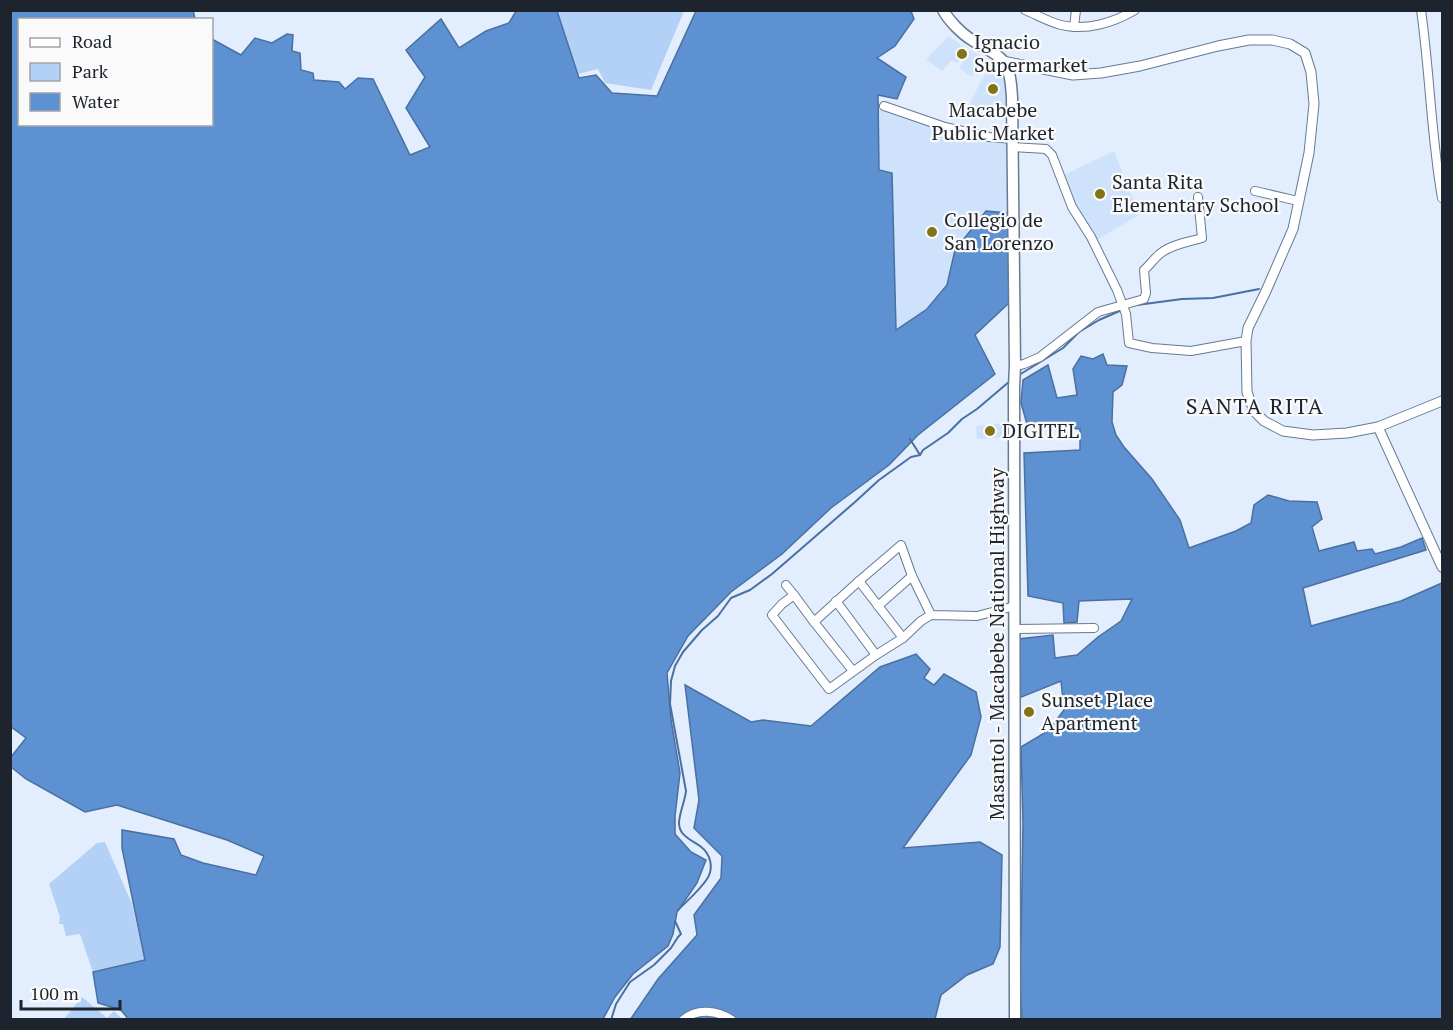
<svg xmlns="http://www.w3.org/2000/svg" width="1453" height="1030" font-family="'PT Serif',serif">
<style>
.built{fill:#cee2fc}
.green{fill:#b3d0f6}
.water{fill:#5e91d1;stroke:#4a70a0;stroke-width:1.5}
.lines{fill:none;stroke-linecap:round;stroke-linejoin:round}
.stream{stroke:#4a70a0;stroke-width:2}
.minor-casing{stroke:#677a91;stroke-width:10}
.tertiary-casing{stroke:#677a91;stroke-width:11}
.secondary-casing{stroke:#677a91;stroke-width:13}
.minor{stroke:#fff;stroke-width:8}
.tertiary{stroke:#fff;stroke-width:9}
.secondary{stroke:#fff;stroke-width:10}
.poi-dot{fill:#827315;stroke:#fafafa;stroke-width:2}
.labels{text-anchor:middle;stroke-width:4.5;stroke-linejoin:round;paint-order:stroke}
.poi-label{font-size:20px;fill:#1d242e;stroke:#fafafa;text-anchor:start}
.street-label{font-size:20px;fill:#1d242e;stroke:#fafafa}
.quarter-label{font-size:22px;letter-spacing:1.5px;fill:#1d242e;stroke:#fafafa}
</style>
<rect width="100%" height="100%" fill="#e2eefe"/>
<g class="built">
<path d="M949 36 967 50 957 63 952 60 942 71 926 59Z"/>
<path d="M971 50 984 59 972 77 959 68Z"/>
<path d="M994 60 1005 73 1010 112H979L976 118 965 113 980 83Z"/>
<path d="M878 105 952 132 1007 142 1011 184 1008 213 955 250 947 285 927 309 896 331 892 173 879 171Z"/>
<path d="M1114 151 1139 215 1095 241 1074 210 1062 176Z"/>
<path d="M1004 423 1005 437 977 439 976 426Z"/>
</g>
<g class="green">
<path d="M557 11V10L684 11 651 90 605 83 598 69 578 74Z"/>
<path d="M105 842 132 904 145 961 93 972 80 934 66 936 63 924H59L60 917 49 884 97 843Z"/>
<path d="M82 997 107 1018 114 1011 122 1019H64Z"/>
</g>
<g class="water">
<path d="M193 10 195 19 20 20V124H212V39L241 55 255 38 272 43 287 34 293 35 292 51 300 53 301 70 313 73 314 80 339 82 345 89 358 78 373 79 410 155 430 147 406 108 425 77 406 50 441 19 459 48 486 31 509 23 516 11H557L579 78 596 75 612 93 657 96 696 11H911L914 19 895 46 877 58 906 77 897 99 878 95 879 170 892 173 896 330 927 309 947 285 955 250 986 211 1008 213 1009 303 975 335 995 374 918 435 889 465 831 508 782 554 731 592 688 636 667 673 671 720 680 773 675 816V834L691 852 706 860 697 883 677 912 673 934 668 946 633 974 615 997 603 1019 129 1020 121 1010 98 1003 93 972 145 960 122 848V830L174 839 181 855 203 863 256 875 264 856 227 840 117 805 85 812 26 779 11 767V757L26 738 10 726V11Z"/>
<path d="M1103 354 1107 365 1127 366 1122 385 1113 392 1112 422 1116 435 1124 447 1152 479 1180 520 1189 548 1236 531 1251 523 1254 505 1268 495 1289 501 1317 502 1322 519 1312 527 1319 551 1354 542 1357 551 1372 549 1375 554 1401 547 1422 538 1426 550 1303 588 1311 626 1401 601 1442 583V1019H1022L1019 967 1021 942 1023 823 1021 747 1048 731 1064 710 1061 681 1019 698 1018 639 1053 635 1055 658 1077 655 1098 637 1121 621 1132 599 1079 601 1077 622 1064 623 1063 603 1028 596 1024 453 1080 450V429L1027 424 1021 403 1023 380 1048 365 1057 398 1077 395 1073 369 1081 356 1093 359Z"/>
<path d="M916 654 930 669 924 678 934 685 944 674 976 692 981 717 971 755 903 848 980 842 1002 855 1000 947 993 964 967 975 941 995 935 1019 630 1020 658 979 697 935 694 915 721 878 722 856 694 828 699 800 685 685 751 722 763 720 811 726 880 667Z"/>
</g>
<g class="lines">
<g class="stream">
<path d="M1137 305 1182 299 1213 298 1259 289"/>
<path d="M1019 375 1063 348 1079 332 1099 320 1131 306"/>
<path d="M910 439 920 455"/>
<path d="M678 910C688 900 699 891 707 879 714 868 711 854 700 846 692 840 679 836 679 823 679 814 685 801 686 791L670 704 671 681 675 666 683 652 702 630 718 616 731 598 750 590 772 574 855 502 879 480 911 457 920 455 923 450 948 433 962 419 977 409 1010 381"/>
<path d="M611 1020 616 1004 630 982 654 965 671 948 678 937 681 934 675 921"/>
</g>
<g class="minor-casing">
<g id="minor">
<path d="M1025 10C1037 15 1049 22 1061 25 1086 31 1113 23 1135 10"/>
<path d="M1421 10C1430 73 1431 136 1442 198"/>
<path d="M1074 27 1076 10"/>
<path d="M884 106 945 127 989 137 1013 139"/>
<path d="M1013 147 1046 149 1052 155 1072 207 1091 237 1117 290 1126 314 1129 343 1152 348 1191 351 1246 341"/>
<path d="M1255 191 1298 201"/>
<path d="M1015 366 1024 364 1040 357 1098 312 1144 299 1146 293 1144 270C1149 266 1156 256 1161 253 1172 244 1189 242 1202 238L1198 197"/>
<path d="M859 581 903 638"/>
<path d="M786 585 794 595"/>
<path d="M836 601 876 655"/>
<path d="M878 606 912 576"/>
<path d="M931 615 912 576 901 545 859 581 814 622 794 595 782 604 772 615 829 689 876 655 903 638 921 621 931 615 977 616 1015 606"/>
<path d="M814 622 853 671"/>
<path d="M1015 629 1094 628"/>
<path d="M683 1020C697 1008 717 1010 732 1020"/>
</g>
</g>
<g class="tertiary-casing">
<g id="tertiary">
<path d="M1003 61 1073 75 1101 73 1140 66 1218 46 1249 40H1272L1290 44 1305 53 1311 72 1314 104 1309 153 1293 229 1266 291 1248 328 1246 341 1247 392 1254 411 1264 421 1283 431 1313 435 1347 433 1378 427 1442 401"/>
<path d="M1378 427 1442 567"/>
</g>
</g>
<g class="secondary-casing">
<path id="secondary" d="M943 10C949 21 962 34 972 40 982 47 996 52 1003 61 1011 71 1011 86 1012 97L1015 366 1014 387 1015 1020"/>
</g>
<use href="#minor" class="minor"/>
<use href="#tertiary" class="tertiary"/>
<use href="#secondary" class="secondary"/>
</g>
<g class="poi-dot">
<circle cx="962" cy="54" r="6"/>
<circle cx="993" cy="89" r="6"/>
<circle cx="1100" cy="194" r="6"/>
<circle cx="932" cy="232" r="6"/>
<circle cx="990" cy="431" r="6"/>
<circle cx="1029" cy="712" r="6"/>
</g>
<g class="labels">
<g class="poi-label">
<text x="974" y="49">Ignacio<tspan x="974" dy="23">Supermarket</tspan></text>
<text x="993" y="117" text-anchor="middle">Macabebe<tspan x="993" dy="23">Public Market</tspan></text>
<text x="1112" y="189">Santa Rita<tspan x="1112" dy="23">Elementary School</tspan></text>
<text x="944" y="227">Collegio de<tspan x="944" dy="23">San Lorenzo</tspan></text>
<text x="1002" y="438">DIGITEL</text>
<text x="1041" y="707">Sunset Place<tspan x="1041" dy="23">Apartment</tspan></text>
</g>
<g class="street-label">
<text transform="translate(997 644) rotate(-90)" y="7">Masantol - Macabebe National Highway</text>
</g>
<g class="quarter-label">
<text x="1255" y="414">SANTA RITA</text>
</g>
</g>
<rect width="1453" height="1030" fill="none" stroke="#1d242e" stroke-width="24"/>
<rect x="18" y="18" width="195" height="108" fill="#fafafa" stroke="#a2a4a8" stroke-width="1.5"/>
<rect x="30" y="38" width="30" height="9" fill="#ffffff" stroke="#a2a4a8" stroke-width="1.5"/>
<text x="72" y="48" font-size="18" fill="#1d242e">Road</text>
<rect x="30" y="63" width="30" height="18" fill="#b3d0f6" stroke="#a2a4a8" stroke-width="1.5"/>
<text x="72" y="78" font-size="18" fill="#1d242e">Park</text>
<rect x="30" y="93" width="30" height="18" fill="#5e91d1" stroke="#a2a4a8" stroke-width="1.5"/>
<text x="72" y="108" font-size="18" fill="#1d242e">Water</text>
<path d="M21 1000v9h99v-9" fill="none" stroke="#1d242e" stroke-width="3"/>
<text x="30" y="1000" font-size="18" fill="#1d242e" stroke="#fafafa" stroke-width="4.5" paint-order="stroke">100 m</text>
</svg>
